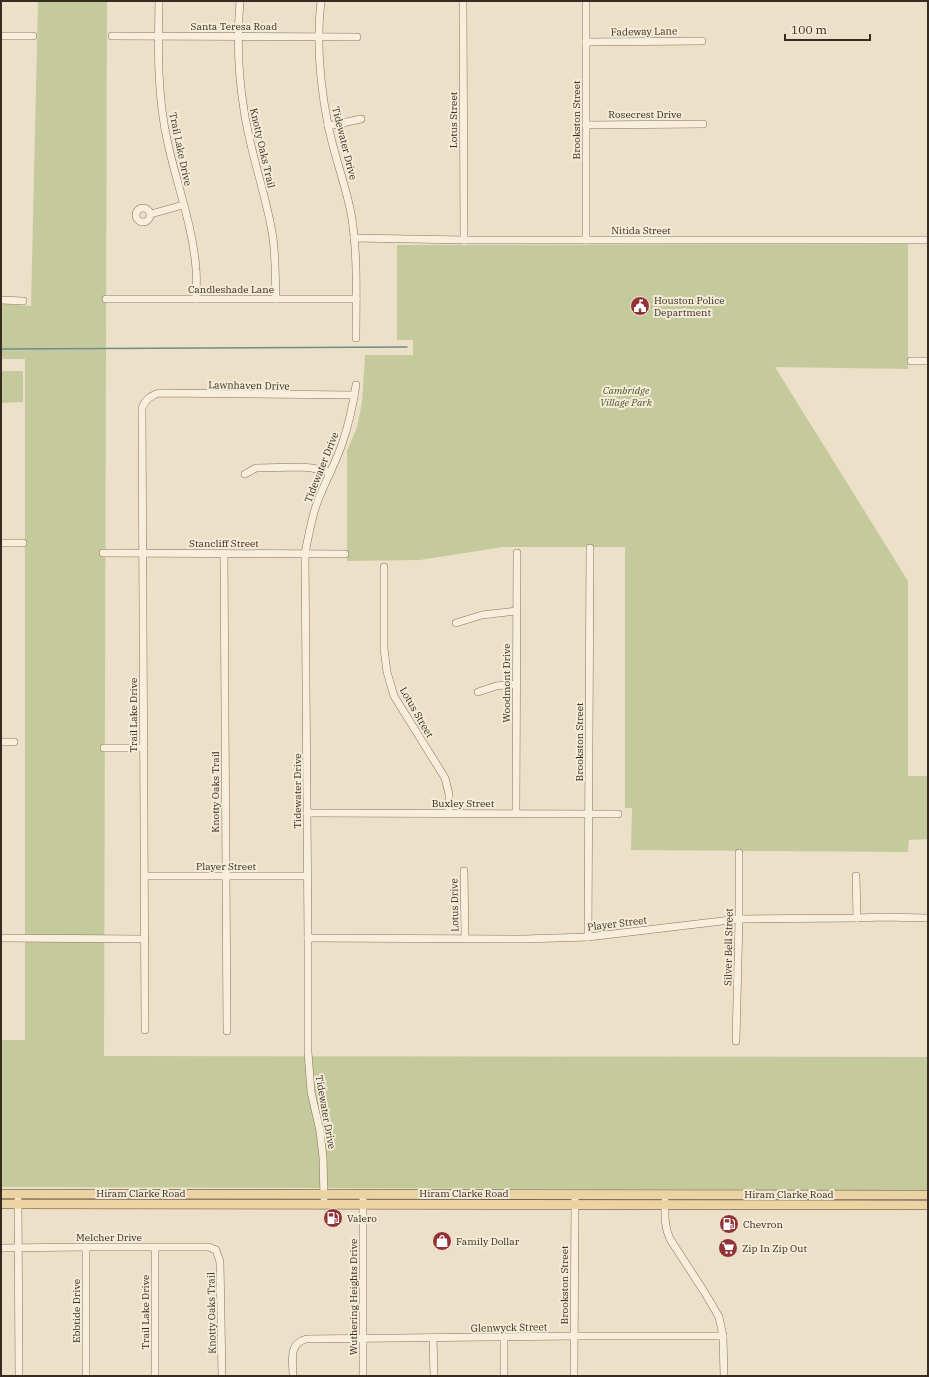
<svg xmlns="http://www.w3.org/2000/svg" width="929" height="1377" font-family="'IBM Plex Serif',serif">
<style>
.green{fill:#c5ca9c}
.lines{fill:none;stroke-linecap:round;stroke-linejoin:round}
.stream{stroke:#708e86;stroke-width:1.5}
.minor-casing{stroke:#87735e;stroke-width:8}
.major-casing{stroke:#554132;stroke-width:10}
.minor{stroke:#f7eedb;stroke-width:7}
.major{stroke:#ecd3a3;stroke-width:9}
.labels{text-anchor:middle;stroke-width:4;stroke-linejoin:round;paint-order:stroke}
.street-label{font-size:10px;fill:#382c21;stroke:#f4ebd7}
.poi-label{font-size:10px;fill:#382c21;stroke:#f4ebd7;text-anchor:start}
.park-label{font-size:10px;font-style:italic;fill:#4a5329;stroke:#f4ebd7}
</style>
<rect width="100%" height="100%" fill="#ece0c8"/>
<g class="green">
<path d="M38 1H107L104 1056 928 1057V1190L1 1187V1040H25V359H1V304L31 306Z"/>
<path d="M908 244V369L775 367 908 581V776H928V839L909 840 908 852 631 850 632 808H625V547H503L420 560 347 561V451L357 427 362 402 365 355H413V340H397V245Z"/>
<path d="M1 371H23V402L1 403Z"/>
</g>
<g class="lines">
<path class="stream" d="M1 349 407 347"/>
<g class="minor-casing">
<g id="minor">
<path d="M159 1C158 49 157 97 168 144 177 185 193 227 196 269 197 279 196 289 196 299"/>
<path d="M240 1C237 37 238 74 244 110 250 152 265 191 272 232 276 254 275 277 276 299"/>
<path d="M321 1C316 42 320 84 328 125 334 155 345 183 351 213 358 254 356 296 356 338"/>
<path d="M463 1 464 240"/>
<path d="M1 36H33"/>
<path d="M112 36 357 37"/>
<path d="M586 42 702 41"/>
<path d="M586 125 703 124"/>
<path d="M328 126 361 119"/>
<circle cx="143" cy="215" r="7"/>
<path d="M151 214 183 205"/>
<path d="M354 238 464 240H928"/>
<path d="M586 240V1"/>
<path d="M106 299H356"/>
<path d="M1 300 23 301"/>
<path d="M911 361H928"/>
<path d="M245 474 256 468 300 467 312 468 330 472"/>
<path d="M1 543H23"/>
<path d="M103 553 345 554"/>
<path d="M224 554 227 1031"/>
<path d="M384 567V649L387 672 394 696 445 778 449 794V813"/>
<path d="M456 623 482 615 516 611"/>
<path d="M478 692 496 686 516 684"/>
<path d="M1 742H14"/>
<path d="M104 748H144"/>
<path d="M307 813 618 814"/>
<path d="M516 813 517 553"/>
<path d="M464 871 465 938"/>
<path d="M145 876H307"/>
<path d="M856 876 857 918"/>
<path d="M588 937 590 548"/>
<path d="M1 938 145 939"/>
<path d="M308 938 524 939 588 937 739 919 857 918 882 917 928 918"/>
<path d="M145 1030 142 408C146 399 150 396 159 393L354 395"/>
<path d="M736 1041 739 919V853"/>
<path d="M324 1198 323 1157 320 1131 311 1092 308 1052V938L305 554C308 538 311 521 316 506 323 485 335 465 342 444 349 424 353 405 356 385"/>
<path d="M18 1200 19 1376"/>
<path d="M363 1200V1376"/>
<path d="M665 1201C665 1215 664 1226 670 1239L705 1293 719 1317 723 1336 724 1376"/>
<path d="M86 1247V1376"/>
<path d="M1 1248 86 1247H209L216 1250 220 1262 222 1376"/>
<path d="M155 1248V1376"/>
<path d="M504 1337V1376"/>
<path d="M433 1338 434 1376"/>
<path d="M293 1376C293 1361 288 1344 306 1339L574 1336H723"/>
<path d="M574 1376 575 1195"/>
</g>
</g>
<g class="major-casing">
<g id="major">
<path d="M1 1194 928 1195"/>
<path d="M1 1204 928 1205"/>
</g>
</g>
<use href="#minor" class="minor"/>
<use href="#major" class="major"/>
</g>
<defs>
<g id="civic-disc" transform="scale(1)"><circle r="9.5" fill="#923235" stroke="#f4ebd7"/><path d="M-.6-6.5H3V-4.5H.6V-3L4-1V1h2V6H-6V1h2V-1L-.6-3ZM-1.2 2.5V6h2.4V2.5Z" fill="#fff"/></g>
<g id="fuel-disc" transform="scale(1)"><circle r="9.5" fill="#923235" stroke="#f4ebd7"/><path d="M-5.5-6h7V0h2V4h1.3V-2.5L3-4.5l.8-.8L6-3V5H2.5V1h-1V6h-7ZM-4.2-4.7v3.2H.2V-4.7Z" fill="#fff"/></g>
<g id="shop-disc" transform="scale(1)"><circle r="9.5" fill="#923235" stroke="#f4ebd7"/><path d="M-5-2.5h2.3a2.7 3.5 0 0 1 5.4 0H5L5.5 6h-11ZM-1.5-2.5h3a1.5 2.3 0 0 0-3 0Z" fill="#fff"/></g>
<g id="supermarket-disc" transform="scale(1)"><circle r="9.5" fill="#923235" stroke="#f4ebd7"/><path d="M-6-5.5h2.5l.6 2H6L4.5 2H-2.5L-4.4-4H-6ZM-1.5 3.2a1.3 1.3 0 1 0 .1 0ZM3 3.2a1.3 1.3 0 1 0 .1 0Z" fill="#fff"/></g>
</defs>
<g fill-rule="evenodd">
<use href="#civic-disc" x="640" y="306"/>
<use href="#fuel-disc" x="333" y="1218"/>
<use href="#fuel-disc" x="729" y="1224"/>
<use href="#shop-disc" x="442" y="1241"/>
<use href="#supermarket-disc" x="728" y="1248"/>
</g>
<g class="labels">
<g class="street-label">
<text x="234" y="30">Santa Teresa Road</text>
<text transform="translate(644 31) rotate(-1)" y="4">Fadeway Lane</text>
<text x="645" y="118">Rosecrest Drive</text>
<text transform="translate(453 120) rotate(-90)" y="4">Lotus Street</text>
<text transform="translate(576 120) rotate(-90)" y="4">Brookston Street</text>
<text transform="translate(345 143) rotate(76)" y="4">Tidewater Drive</text>
<text transform="translate(263 148) rotate(77)" y="4">Knotty Oaks Trail</text>
<text transform="translate(181 149) rotate(78)" y="4">Trail Lake Drive</text>
<text x="641" y="234">Nitida Street</text>
<text x="231" y="293">Candleshade Lane</text>
<text transform="translate(249 385) rotate(1)" y="4">Lawnhaven Drive</text>
<text transform="translate(321 467) rotate(-68)" y="4">Tidewater Drive</text>
<text x="224" y="547">Stancliff Street</text>
<text transform="translate(506 683) rotate(-90)" y="4">Woodmont Drive</text>
<text transform="translate(417 712) rotate(60)" y="4">Lotus Street</text>
<text transform="translate(133 715) rotate(-90)" y="4">Trail Lake Drive</text>
<text transform="translate(579 742) rotate(-90)" y="4">Brookston Street</text>
<text transform="translate(297 791) rotate(-90)" y="4">Tidewater Drive</text>
<text transform="translate(215 792) rotate(-90)" y="4">Knotty Oaks Trail</text>
<text x="463" y="807">Buxley Street</text>
<text x="226" y="870">Player Street</text>
<text transform="translate(454 905) rotate(-91)" y="4">Lotus Drive</text>
<text transform="translate(617 923) rotate(-7)" y="4">Player Street</text>
<text transform="translate(728 947) rotate(-89)" y="4">Silver Bell Street</text>
<text transform="translate(326 1112) rotate(80)" y="4">Tidewater Drive</text>
<text x="141" y="1197">Hiram Clarke Road</text>
<text x="464" y="1197">Hiram Clarke Road</text>
<text x="789" y="1198">Hiram Clarke Road</text>
<text x="109" y="1241">Melcher Drive</text>
<text transform="translate(564 1285) rotate(-90)" y="4">Brookston Street</text>
<text transform="translate(353 1297) rotate(-90)" y="4">Wuthering Heights Drive</text>
<text transform="translate(76 1311) rotate(-90)" y="4">Ebbtide Drive</text>
<text transform="translate(145 1312) rotate(-90)" y="4">Trail Lake Drive</text>
<text transform="translate(211 1313) rotate(-91)" y="4">Knotty Oaks Trail</text>
<text transform="translate(509 1327) rotate(-1)" y="4">Glenwyck Street</text>
</g>
<g class="poi-label">
<text x="654" y="304">Houston Police<tspan x="654" dy="12">Department</tspan></text>
<text x="347" y="1222">Valero</text>
<text x="743" y="1228">Chevron</text>
<text x="456" y="1245">Family Dollar</text>
<text x="742" y="1252">Zip In Zip Out</text>
</g>
<g class="park-label">
<text x="626" y="394">Cambridge<tspan x="626" dy="12">Village Park</tspan></text>
</g>
</g>
<rect width="929" height="1377" fill="none" stroke="#382c21" stroke-width="4"/>
<path d="M785 34v6h85v-6" fill="none" stroke="#382c21" stroke-width="2"/>
<text x="791" y="34" font-size="12" fill="#382c21" stroke="#f4ebd7" stroke-width="3" paint-order="stroke">100 m</text>
</svg>
